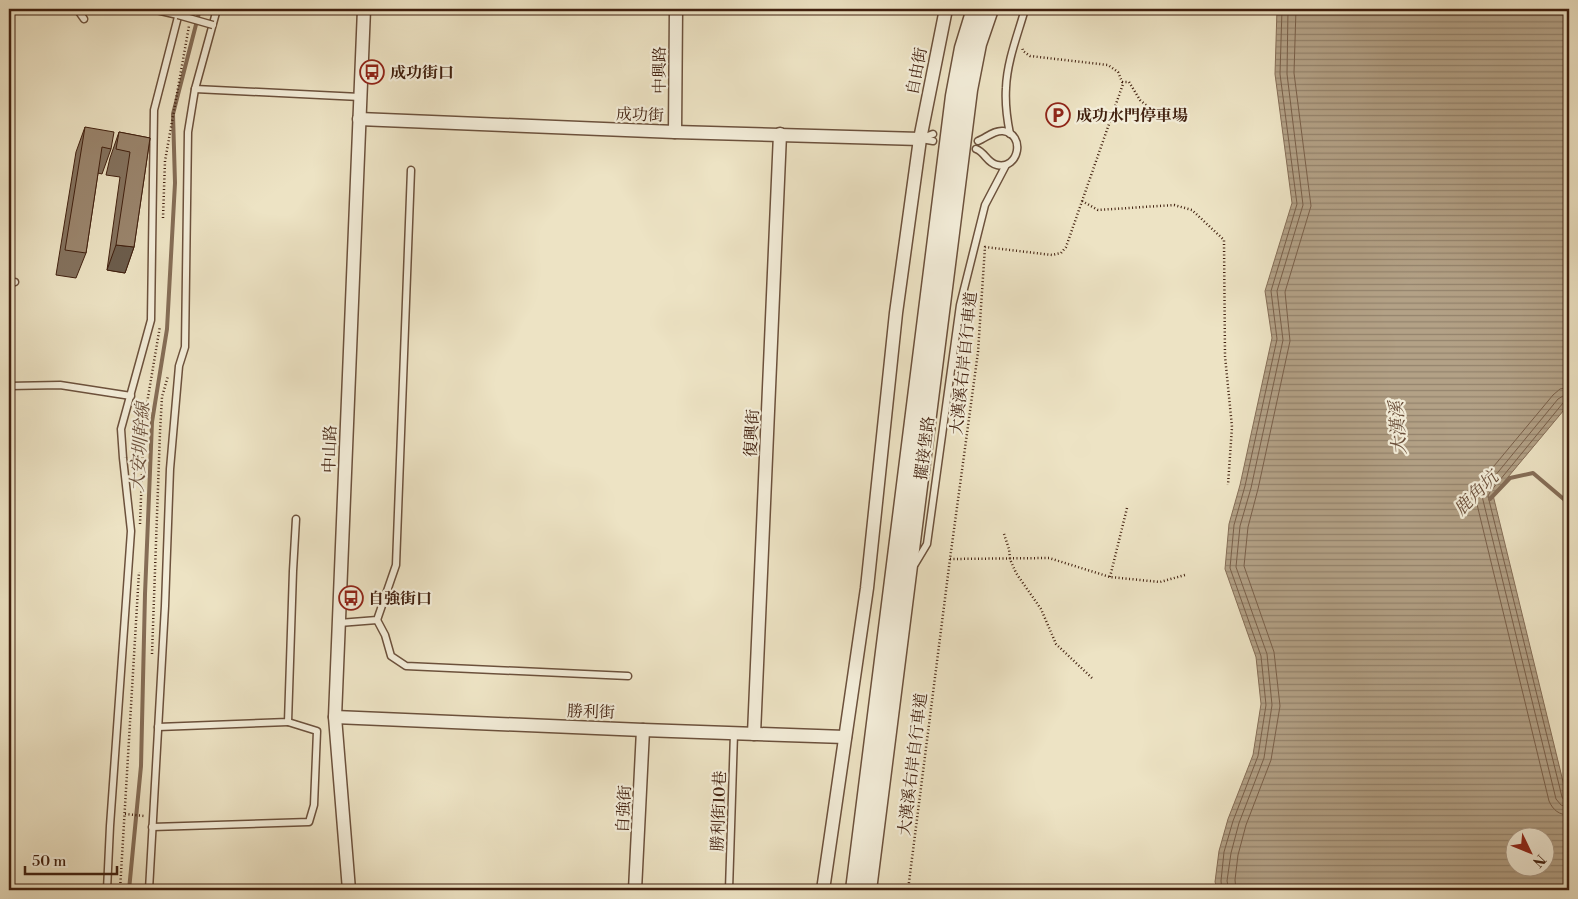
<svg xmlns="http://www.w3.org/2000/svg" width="1578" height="899" font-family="'Libre Bodoni','Noto Serif TC',serif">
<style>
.water{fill:url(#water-rules);stroke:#856d56;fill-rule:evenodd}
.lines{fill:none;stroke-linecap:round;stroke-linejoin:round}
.shore{stroke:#7a604a;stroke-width:1}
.stream{stroke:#856d56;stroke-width:4}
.service-casing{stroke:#6c513c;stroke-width:9}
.minor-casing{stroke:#6c513c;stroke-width:15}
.tertiary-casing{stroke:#6c513c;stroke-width:19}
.path{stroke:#41200f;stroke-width:2.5;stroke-dasharray:1 2.5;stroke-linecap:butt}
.service{stroke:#f3edd9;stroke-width:6}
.minor{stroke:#f3edd9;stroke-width:12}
.tertiary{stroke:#f3edd9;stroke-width:16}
.service-bridge-casing{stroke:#6c513c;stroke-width:9;stroke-linecap:butt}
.service-bridge{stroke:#f3edd9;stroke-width:6}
.wall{fill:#84725e;stroke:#41200f}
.shaded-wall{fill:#6c5d4c;stroke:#41200f}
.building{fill:#9a856d;stroke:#41200f}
.labels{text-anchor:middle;stroke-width:4.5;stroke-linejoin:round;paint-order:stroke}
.street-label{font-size:16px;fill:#41200f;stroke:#f3edd9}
.poi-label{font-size:16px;font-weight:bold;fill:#41200f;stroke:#f3edd9;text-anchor:start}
.water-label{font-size:18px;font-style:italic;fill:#694d39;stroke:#f3edd9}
</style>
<defs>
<pattern id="water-rules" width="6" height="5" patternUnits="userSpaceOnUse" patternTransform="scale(1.25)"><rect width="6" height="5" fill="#b3a186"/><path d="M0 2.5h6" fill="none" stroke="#93836c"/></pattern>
</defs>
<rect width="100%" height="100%" fill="#ede3c4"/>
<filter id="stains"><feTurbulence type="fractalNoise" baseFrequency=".004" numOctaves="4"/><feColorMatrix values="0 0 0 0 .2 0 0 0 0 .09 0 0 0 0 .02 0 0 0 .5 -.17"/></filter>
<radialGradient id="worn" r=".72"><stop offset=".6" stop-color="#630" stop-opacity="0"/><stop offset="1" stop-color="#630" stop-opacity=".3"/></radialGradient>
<path class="water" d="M1277 9H1569V404L1493 495 1569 806V890H1218L1215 882 1219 851 1228 819 1253 755 1261 704 1256 657 1225 569 1229 524 1240 485 1272 338 1265 291 1292 203 1275 74ZM1516 836H1546V866H1516Z"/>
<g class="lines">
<g class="shore">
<path d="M1569 387 1560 389 1553 395 1479 484 1475 496 1549 801C1553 810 1559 815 1569 815"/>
<path d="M1569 395 1563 396 1558 399 1485 488 1482 496 1556 799 1561 805 1569 808"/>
<path d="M1569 401 1563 403 1490 492 1488 496 1562 797 1564 800 1569 801"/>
<path d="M1222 890 1221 881 1224 852 1233 821 1258 756 1266 705 1261 656 1230 568 1234 525 1245 486 1277 339 1271 291 1297 204 1280 74 1282 9"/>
<path d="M1229 890 1227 881 1231 853 1239 823 1264 758 1272 705 1267 654 1236 567 1240 526 1251 488 1283 340 1277 291 1303 205 1287 74 1288 9"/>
<path d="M1236 890 1235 880 1238 855 1246 825 1271 760 1280 706 1274 652 1244 566 1248 527 1258 489 1290 341 1285 292 1311 206 1294 73 1296 9"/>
</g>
<g class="stream">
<path d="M1490 499 1510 478 1533 473 1566 501 1569 508"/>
<path d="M129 890 141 766 145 594 152 422 167 329 175 183 173 114 200 9"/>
</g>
<g class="service-casing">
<g id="service">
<path d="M77 9 84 19"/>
<path d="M152 9 178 15"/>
<path d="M195 89 360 97"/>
<path d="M1010 134C1007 119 1005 103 1006 88 1007 61 1018 34 1025 9"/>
<path d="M920 139 933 134"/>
<path d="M921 139 933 141"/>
<path d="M976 149C985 152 987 163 997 165 1019 170 1026 134 1003 131 994 130 986 138 978 141"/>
<path d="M9 283 15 282"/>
<path d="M9 386 60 385 131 396"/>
<path d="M915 564 927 544 960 305 985 205 1006 165"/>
<path d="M377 620 385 635 391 656 406 666 628 676"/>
<path d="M339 623 377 620 396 565 411 170"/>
<path d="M158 727 288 722 293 571 296 519"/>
<path d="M152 827 309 822 314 805 317 731 288 722"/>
<path d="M107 890 110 826 131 531 123 458 121 429 151 320 154 110 180 9"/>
<path d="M149 890 165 606 170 469 179 366 185 347 188 132 195 89 217 9"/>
<path d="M729 890 734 733"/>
</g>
</g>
<g class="minor-casing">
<g id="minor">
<path d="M359 119 675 132 920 139"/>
<path d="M675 132 676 9"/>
<path d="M335 717 643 730 845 737"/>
<path d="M754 734 780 134"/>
<path d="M349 890 335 717 364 9"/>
<path d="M635 890 643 730"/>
<path d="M823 890 867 588 896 313 920 139 946 9"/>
</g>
</g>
<g class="tertiary-casing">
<g id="tertiary">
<path d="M854 890 954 96 963 48 975 9"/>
<path d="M868 890 969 90 978 44 990 9"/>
</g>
</g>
<g class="path">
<path d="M1122 82H1129L1140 100 1156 114"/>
<path d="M1082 201 1098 210 1174 205 1192 210 1224 240 1225 356 1232 427 1228 485"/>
<path d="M163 218 165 161 189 26"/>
<path d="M140 524 144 421 160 326"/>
<path d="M1004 534 1009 549 1010 559 1016 573 1041 609 1056 644 1092 678"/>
<path d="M950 559 1049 558 1110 577 1160 582 1185 575"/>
<path d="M1110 577 1127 508"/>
<path d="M152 654 160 432 162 397 168 376"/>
<path d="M125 814 144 816"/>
<path d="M120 890 139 572"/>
<path d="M908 890 950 559 978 352 985 247 1052 255 1061 253 1066 247 1123 84 1118 72 1108 65 1030 56 1023 51 1022 47"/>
</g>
<use href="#service" class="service"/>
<use href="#minor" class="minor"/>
<use href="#tertiary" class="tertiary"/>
<g class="service-bridge-casing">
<path id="service-bridge" d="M178 15 213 25"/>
</g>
<use href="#service-bridge" class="service-bridge"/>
</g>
<g class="wall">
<path d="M85 127 111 149 102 174 98 173 86 253 76 278 56 275 76 152Z"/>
<path d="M119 132 150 138 134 247 125 273 107 270 120 177 106 175 110 158Z"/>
</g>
<path class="shaded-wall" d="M116 245 134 247 125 273 107 270Z"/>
<g class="building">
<path d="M85 127 114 132 111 149 102 147 86 253 65 250Z"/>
<path d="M119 132 150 138 134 247 116 245 130 152 116 149Z"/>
</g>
<defs>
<g id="bus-ring" transform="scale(1.25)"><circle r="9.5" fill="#f3edd9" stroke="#8f2418" stroke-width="1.5"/><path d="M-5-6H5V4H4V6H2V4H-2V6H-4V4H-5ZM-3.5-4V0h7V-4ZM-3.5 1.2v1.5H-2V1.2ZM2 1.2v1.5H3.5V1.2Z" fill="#8f2418"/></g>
<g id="parking-ring" transform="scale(1.25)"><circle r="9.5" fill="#f3edd9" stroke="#8f2418" stroke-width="1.5"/><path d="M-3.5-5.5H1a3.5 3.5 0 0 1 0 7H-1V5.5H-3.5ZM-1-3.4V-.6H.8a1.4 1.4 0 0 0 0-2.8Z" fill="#8f2418"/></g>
</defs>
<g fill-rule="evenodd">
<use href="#bus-ring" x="372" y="72"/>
<use href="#parking-ring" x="1058" y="115"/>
<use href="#bus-ring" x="351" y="598"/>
</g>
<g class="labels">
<g class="street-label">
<text transform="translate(659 70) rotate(-90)" y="6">中興路</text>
<text transform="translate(916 71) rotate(-79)" y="6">自由街</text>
<text transform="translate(640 114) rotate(2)" y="6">成功街</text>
<text transform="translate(963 363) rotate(-84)" y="6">大漢溪右岸自行車道</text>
<text transform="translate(751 433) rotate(-87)" y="6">復興街</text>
<text transform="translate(924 448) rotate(-83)" y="6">擺接堡路</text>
<text transform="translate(329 449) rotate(-88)" y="6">中山路</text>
<text transform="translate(591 711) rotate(2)" y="6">勝利街</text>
<text transform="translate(912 764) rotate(-83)" y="6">大漢溪右岸自行車道</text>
<text transform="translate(623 809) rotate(-87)" y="6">自強街</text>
<text transform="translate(718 811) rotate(-88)" y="6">勝利街10巷</text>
</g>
<g class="poi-label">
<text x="390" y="78">成功街口</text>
<text x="1076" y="121">成功水門停車場</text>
<text x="368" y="604">自強街口</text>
</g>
<g class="water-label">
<text transform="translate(1398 428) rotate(-94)" y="6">大漢溪</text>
<text transform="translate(140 447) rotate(-86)" y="6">大安圳幹線</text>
<text transform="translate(1476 493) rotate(-45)" y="6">鹿角坑</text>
</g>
</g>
<rect width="1578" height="899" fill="none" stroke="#ede3c4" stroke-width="30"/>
<rect x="10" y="10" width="1558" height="879" fill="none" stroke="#41200f" stroke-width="2.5"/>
<rect x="15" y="15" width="1548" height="869" fill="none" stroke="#41200f"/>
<g transform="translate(1530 852) rotate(133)"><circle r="24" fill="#f3edd9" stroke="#ac9b88"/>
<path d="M0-4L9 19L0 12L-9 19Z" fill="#8f2418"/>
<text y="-8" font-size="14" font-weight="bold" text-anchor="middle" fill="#41200f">N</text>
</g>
<path d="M25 866v8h92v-8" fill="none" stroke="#41200f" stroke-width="2.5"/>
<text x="32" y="866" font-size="15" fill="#41200f" stroke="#f3edd9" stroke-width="4" paint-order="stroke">50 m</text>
<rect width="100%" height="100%" filter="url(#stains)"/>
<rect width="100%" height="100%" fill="url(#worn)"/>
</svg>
